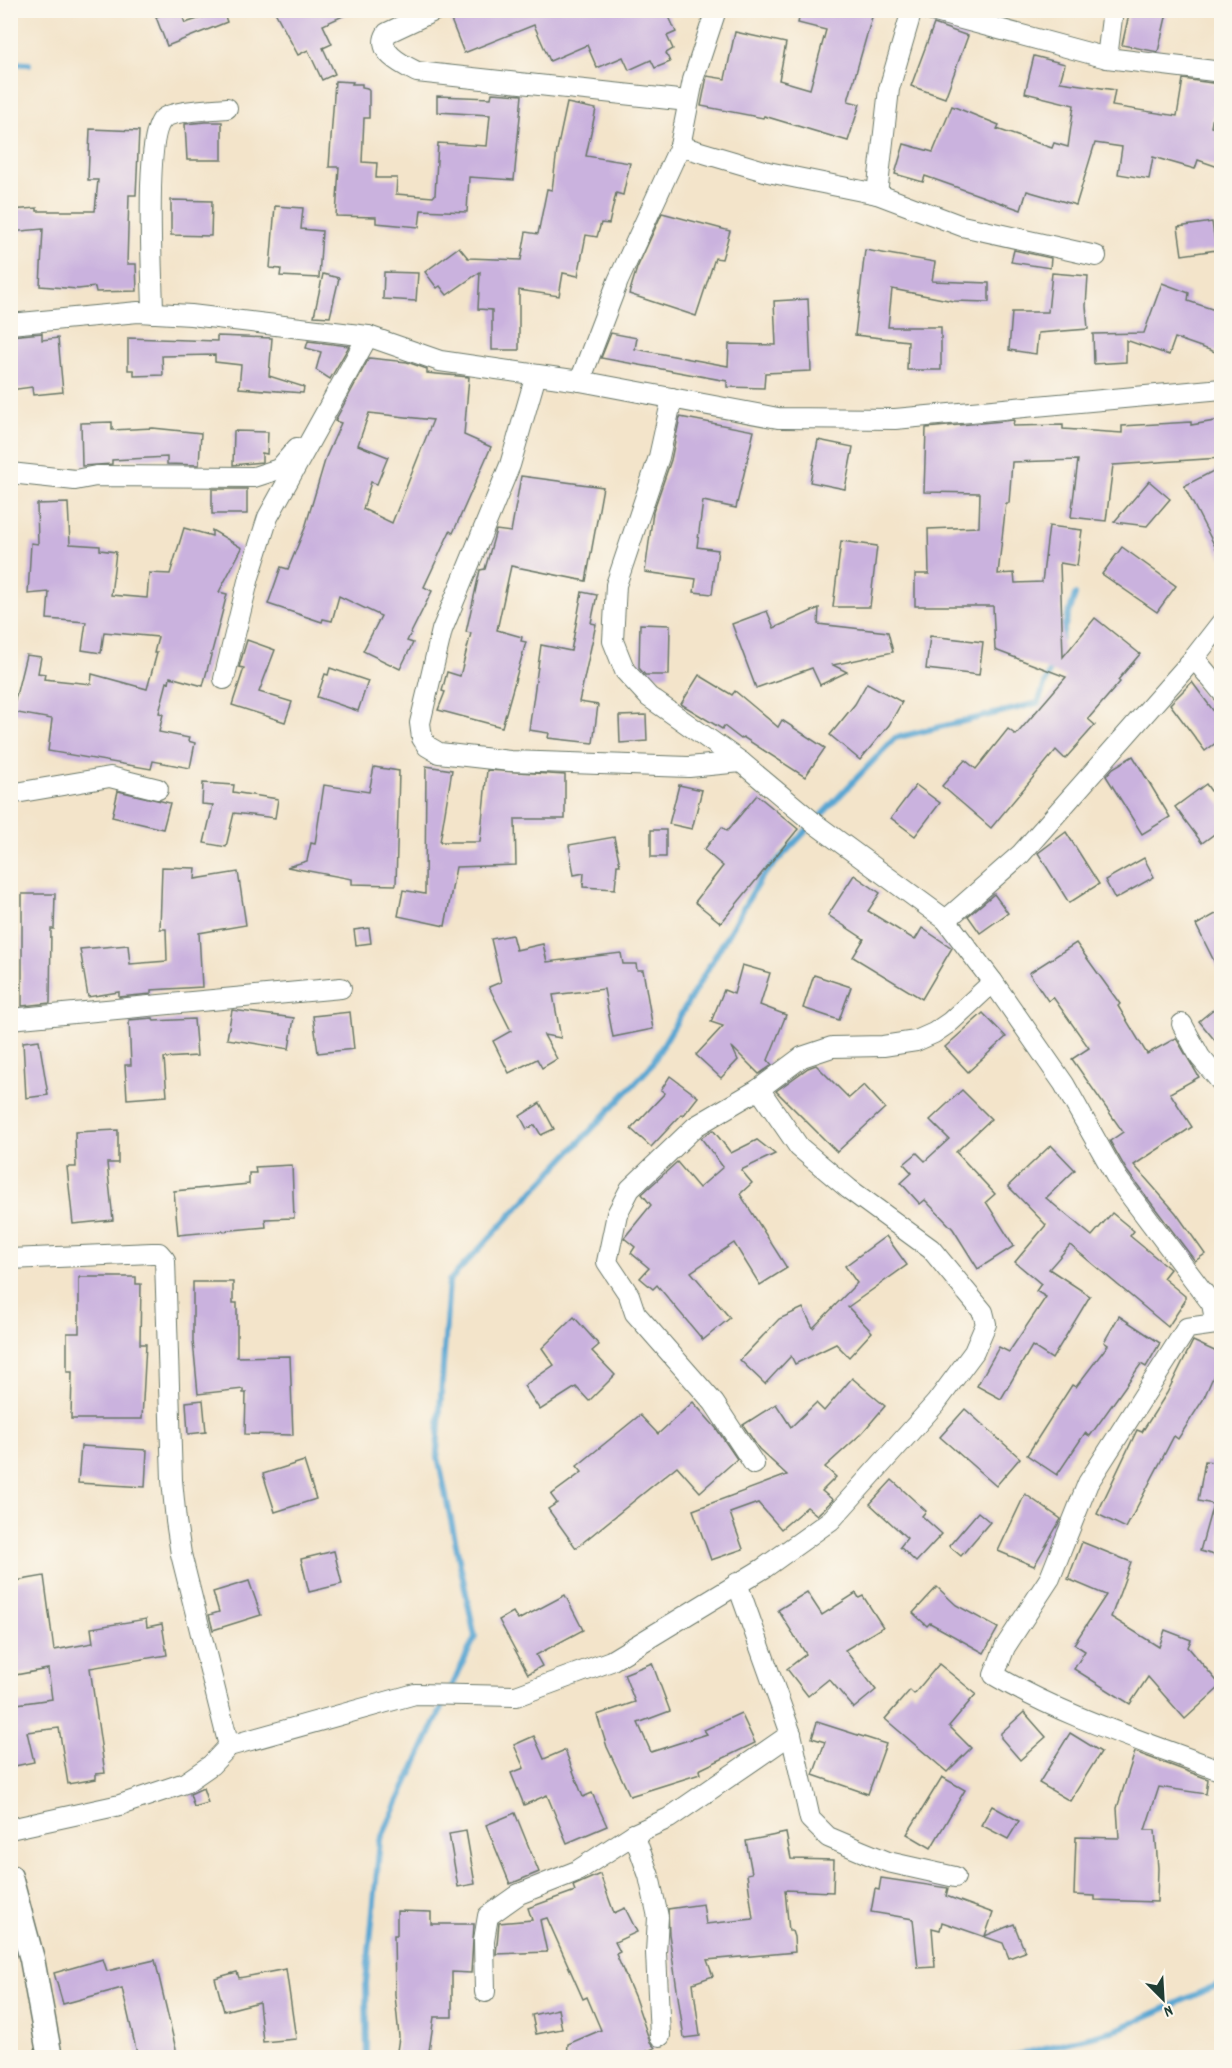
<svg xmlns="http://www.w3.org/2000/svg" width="1232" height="2068" font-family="Dekko,sans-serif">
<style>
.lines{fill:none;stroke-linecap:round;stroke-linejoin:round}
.stream{stroke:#59a6d2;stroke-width:6}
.building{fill:#cab2de;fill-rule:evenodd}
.minor-casing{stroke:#697768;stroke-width:22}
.tertiary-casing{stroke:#697768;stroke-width:27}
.minor{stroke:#fff;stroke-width:20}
.tertiary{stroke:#fff;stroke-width:24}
</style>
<rect width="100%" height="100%" fill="#fbf7ec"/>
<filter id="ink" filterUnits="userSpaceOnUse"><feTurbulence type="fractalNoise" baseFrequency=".0167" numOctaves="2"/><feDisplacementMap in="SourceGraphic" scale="12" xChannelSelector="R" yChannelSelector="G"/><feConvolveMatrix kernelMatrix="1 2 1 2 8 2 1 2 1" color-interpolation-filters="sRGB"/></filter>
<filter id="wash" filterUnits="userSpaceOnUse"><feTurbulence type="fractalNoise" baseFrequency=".008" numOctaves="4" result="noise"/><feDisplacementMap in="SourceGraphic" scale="24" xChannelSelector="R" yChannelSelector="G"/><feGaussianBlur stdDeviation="1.35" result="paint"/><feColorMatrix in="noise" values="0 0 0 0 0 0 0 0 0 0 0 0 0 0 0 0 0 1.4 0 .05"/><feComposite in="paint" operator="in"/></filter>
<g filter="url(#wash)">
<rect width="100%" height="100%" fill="#f3e4ca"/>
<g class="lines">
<g class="stream">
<path d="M10 63 29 64"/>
<path d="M1060 640 1075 595"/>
<path d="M367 2058 366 1983 380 1841 475 1637 437 1452 449 1281 650 1067 761 878 895 738 1038 703 1052 664"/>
<path d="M1006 2058 1116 2030 1222 1983"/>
</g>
</g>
<g id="blocks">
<g class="building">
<path d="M171 10H180L185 23 223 11 227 22 167 46 156 17Z"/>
<path d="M274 10H356L323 25 332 44 323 48 335 74 322 80 308 50 298 55Z"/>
<path d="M475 10H666L676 32 667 36 673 49 666 53 670 62 655 68 651 60 629 70 623 57 597 68 587 45 550 61 534 25 464 53 451 20Z"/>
<path d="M801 10H874L848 101 860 104 848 141 764 116 763 118 701 106 707 76 725 79 735 32 786 43 779 80 810 89 826 30 798 23Z"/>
<path d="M1130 10 1167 13 1158 52 1122 45Z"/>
<path d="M934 24 968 36 945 98 911 86Z"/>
<path d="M1034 56 1065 64 1060 82 1115 90 1112 106 1177 116 1183 79 1219 84 1211 127 1221 130V168L1198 160 1195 169 1153 157 1149 179 1118 174 1122 147 1095 143 1076 205 1027 191 1021 210 925 176 923 182 895 174 904 144 933 152 952 106 999 125 997 129 1052 148 1054 143 1068 147 1074 105 1025 93Z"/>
<path d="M335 81 353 82 352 84H362V87L367 88 369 91V118H364L362 162 377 163 376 178H397L396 194 433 197 435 195 438 143 487 146 490 115 437 112V96L491 98 492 93 522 95 514 180 469 177 467 212 421 210 419 227 376 223V217L336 216 339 167H329Z"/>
<path d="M567 103 596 109 586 156 630 163 623 195 616 193 609 224 601 223 597 237 586 235 578 276 563 273 559 296 519 290V350H492V310L478 309 480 272 447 295 440 286 437 288 425 272 459 247 468 258 521 260 526 232 538 234 547 189 552 190 557 150Z"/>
<path d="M205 122H222V160H187L185 124Z"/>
<path d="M90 129 139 131 136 195H129L127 264H136L137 291 96 292 95 287 78 289 40 286 43 229 10 232V210L37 208V211H95L98 180H88Z"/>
<path d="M171 200 212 201 211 236 171 235Z"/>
<path d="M275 206 303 208 301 229 322 231 319 278 280 276 281 269 270 268Z"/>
<path d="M662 213 730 231 722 259 715 258 696 316 629 294 637 268Z"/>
<path d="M1212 222 1216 250 1182 255 1178 227Z"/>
<path d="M865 250 935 262 932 281 989 283V302L953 301 892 289 888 327H941V370H907L908 341 855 335Z"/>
<path d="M1014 250 1051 258 1050 268 1011 262Z"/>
<path d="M384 272 418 273 416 301 383 299Z"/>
<path d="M1052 273 1088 276 1086 306 1088 329 1038 333 1036 354 1009 350 1012 312H1048Z"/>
<path d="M323 274 339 278 330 317 314 316Z"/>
<path d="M1162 283 1189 293 1188 301 1221 312V354L1175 338 1169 355 1126 340V362L1094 364 1093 334 1144 333Z"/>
<path d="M808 299 811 371 765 373 764 388 727 387V381L601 358 611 333 637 338 635 349 728 366 729 344 776 345 774 301Z"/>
<path d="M42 333V340L58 338 63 392 33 395 32 387 10 390V336Z"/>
<path d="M217 336 272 338 269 376 304 387 303 393 239 388 241 365 215 362V355L162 356 163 375 134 376V370H128V338L217 341Z"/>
<path d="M308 341 349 346 330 379 316 370 321 352 306 348Z"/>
<path d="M369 358 407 362 427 369V373L469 377 464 435 491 447 453 533 450 531 424 587 432 591 407 641 413 643 400 669 363 651 381 616 339 596 332 621 323 619 322 622 268 604 281 567 288 569 305 528 326 457 341 423 335 421ZM369 413 433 420 392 523 363 509 371 482 377 484 388 457 358 445Z"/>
<path d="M680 417 754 431 736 508 703 501 697 547 718 550 712 594 694 592 696 579 645 572 653 512 671 460Z"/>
<path d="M1014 420 1013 426 1063 425V429L1122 433V426L1191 422V425L1221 420V458L1113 465 1106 521 1071 517 1078 460 1012 462 1009 503H1006L998 574 1014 573 1015 583 1042 582 1049 526 1082 530 1077 566 1060 563 1063 657 1095 618 1140 654 1118 680 1120 682 1088 719 1095 725 1065 759 1056 750 991 828 942 786 965 760 976 769 1008 729 1016 735 1066 677 995 650 993 606H915V574H929L928 529 979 527 980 493 924 492 926 428Z"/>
<path d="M112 422V430L153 428 201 433 199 465 167 464V457L112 460V464L82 466 81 423Z"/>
<path d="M234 431 268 432 267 454 262 453V462L233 465Z"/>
<path d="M818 440 853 447 845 489 810 482Z"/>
<path d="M1221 467V558L1184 486Z"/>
<path d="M521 476 603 487 586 581 511 566 497 630 522 637 521 641 526 642 502 727 438 710 445 692 442 691 447 672 460 676 471 633 466 632 480 570 485 569 496 530 511 532Z"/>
<path d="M1149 481 1170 499 1147 526 1114 522Z"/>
<rect x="212" y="489" width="35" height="25"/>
<path d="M68 503 70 544 100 546V550L116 552 111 595 147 598 149 573 170 574 184 528 212 536V530L242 548 219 592 227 594 203 686 170 677 169 683 167 682 159 713 163 714 159 732 189 738 188 741 195 743 190 768 153 761 151 769 48 751 52 719 12 712 26 655 41 657 38 673 45 674 44 679 91 684 92 674 147 689 157 653H154L158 637 104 632 101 653 82 650 86 622 47 619 49 592 28 594 31 543 38 544 37 504Z"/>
<path d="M841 541 877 546 870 607H833Z"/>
<path d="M1122 547 1176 586 1157 612 1102 574Z"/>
<path d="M582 592 597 595 591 623 596 624 579 702 598 705 593 743 548 738 549 733 529 730 541 645 571 651Z"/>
<path d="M819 608 818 624 888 632 893 652 833 665 847 672 820 685 812 668 756 688 732 624 767 611 774 628Z"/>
<path d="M640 624 670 625 669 675H645L639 668Z"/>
<path d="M930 636 983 642 979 675 926 669Z"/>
<path d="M247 640 275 650 259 692 292 702 285 722 232 705 244 668 239 667Z"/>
<path d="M330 668 368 681 358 711 317 697 325 674 328 675Z"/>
<path d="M699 675 732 695 735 691 778 727 782 720 825 748 805 777 743 737 741 739 724 726 722 729 681 704Z"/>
<path d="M1192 682 1221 721V739L1205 751 1170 704Z"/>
<path d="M867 683 902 702 889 725 860 760 830 735 855 704Z"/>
<path d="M646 715 647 741 620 743 619 716Z"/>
<path d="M1133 756 1170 817 1142 834 1106 776 1113 768Z"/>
<path d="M426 766 452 770 440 842H480L487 770 565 775V819H515L516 865 456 867 445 926 398 916 403 890 425 894Z"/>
<path d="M374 767 399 771 396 885 352 884V879L287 867 307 861 311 843 315 844 324 785 369 792Z"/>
<path d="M203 783 234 785 233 792 278 799 275 818 234 813 226 847 204 843 213 805 202 804Z"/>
<path d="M1206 784 1221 805V829L1202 843 1175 807Z"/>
<path d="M679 785 702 790 692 829 669 824Z"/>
<path d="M916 785 940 803 915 836 891 818Z"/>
<path d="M118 791 170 803 163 829 112 817Z"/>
<path d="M757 795 798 829 721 923 695 902 723 866 704 850 722 827 727 831Z"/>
<rect x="651" y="830" width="15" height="27"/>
<path d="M1066 832 1099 884 1069 903 1038 853Z"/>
<path d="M614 837 620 865H617L615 889 583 887 584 873 574 875 569 845Z"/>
<path d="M1144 858 1154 877 1115 899 1105 880Z"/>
<path d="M162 867 196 868 195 879 238 872 246 925 199 933 202 987 151 990V994L119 997V992L88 997 80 949 128 945 130 964 167 961 166 929H160Z"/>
<path d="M854 875 880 893 868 911 915 940 922 928 952 948 922 999 853 957 864 939 828 915Z"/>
<path d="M22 894H55L54 929H51L50 1003 22 1006Z"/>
<path d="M994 894 1008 913 980 933 968 916Z"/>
<path d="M1221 911V975L1196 925Z"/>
<path d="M369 928 371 943 356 945 354 930Z"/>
<path d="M512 935 516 950 543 944 547 962 621 953 623 964H636L637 970H643L653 1029 613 1037 604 989 553 995 561 1038 544 1035 557 1059 542 1068 537 1059 509 1073 493 1041 511 1031 489 987 501 982 491 939Z"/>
<path d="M1076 943 1120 1004 1118 1006 1147 1054 1176 1038 1199 1077 1170 1093 1192 1127 1134 1165 1176 1213 1205 1254 1195 1261 1127 1171 1110 1141 1123 1132 1072 1059 1089 1048 1053 997 1048 1001 1029 973Z"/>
<path d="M742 965 770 973 760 1005 786 1015 768 1060 772 1065 759 1074 732 1047 738 1060 721 1078 696 1055 723 1026 711 1022 724 990 734 994Z"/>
<path d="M814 975 851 987 839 1020 803 1008Z"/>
<path d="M1221 1003V1048L1199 1021Z"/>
<path d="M232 1010 294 1018 289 1049 227 1039Z"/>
<path d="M350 1012 354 1049 318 1053 313 1016Z"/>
<path d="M983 1013 1006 1037 968 1072 945 1047Z"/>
<path d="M153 1018 154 1021 194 1019 197 1056 164 1058 167 1096 127 1099 125 1065H131L129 1020Z"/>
<path d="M39 1040 48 1095 26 1098 23 1042Z"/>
<path d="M816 1065 849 1098 864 1085 885 1108 837 1152 776 1091 808 1068Z"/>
<path d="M670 1076 698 1097 683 1116 682 1114 651 1147 631 1129 665 1093 661 1090Z"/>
<path d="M962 1090 991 1119 956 1152 995 1194 986 1202 1014 1246 978 1269 953 1229 925 1200 920 1204 901 1183 912 1173 904 1164 917 1153 925 1161 949 1139 930 1120Z"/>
<path d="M540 1103 554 1129 541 1135 535 1125 527 1129 520 1116Z"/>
<path d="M118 1130V1163H107L113 1220 73 1224 67 1167H76L75 1132Z"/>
<path d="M713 1130 731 1153 757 1140 775 1154 741 1170 752 1183 740 1194 787 1268 760 1285 734 1243 691 1272 730 1318 703 1340 657 1285 653 1289 640 1278 649 1268 631 1253 635 1247 624 1238 651 1205 642 1194 677 1162 699 1188 723 1167 701 1138Z"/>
<path d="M1051 1145 1075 1170 1046 1198 1092 1236 1112 1213 1134 1231 1130 1236 1170 1269 1163 1278 1185 1296V1301L1168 1327 1070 1245 1049 1269 1090 1296 1052 1359 1032 1346 1001 1399 977 1386 999 1347 1009 1352 1046 1297 1036 1291 1041 1284 1015 1262 1046 1225 1008 1186Z"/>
<path d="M292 1165 294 1218 265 1219 266 1227 178 1235 174 1191 249 1184V1173H256L255 1167Z"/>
<path d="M886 1236 907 1265 848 1307 872 1332 849 1357 836 1344 795 1364 791 1356 765 1384 740 1360 779 1319 803 1308 813 1328 857 1283 845 1266Z"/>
<path d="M79 1277H136V1284H141L140 1344H146L142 1419H71L72 1372H67V1333H79Z"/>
<path d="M193 1282H233V1303H237V1357L290 1356 293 1435 245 1434 246 1393H243V1389L198 1394 193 1341Z"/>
<path d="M1119 1316 1160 1343 1146 1367 1141 1364 1090 1436 1085 1433 1057 1475 1027 1455 1072 1385 1076 1387 1108 1345 1104 1342Z"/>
<path d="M574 1317 599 1345 592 1351 615 1375 589 1401 576 1387 540 1410 524 1386 554 1365 542 1348Z"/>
<path d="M1193 1341 1221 1354V1359L1203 1400 1178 1439 1174 1436 1126 1528 1097 1514 1137 1430 1142 1432 1167 1393Z"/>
<path d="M852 1378 885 1406 862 1433 825 1467 836 1477 822 1491 833 1500 817 1515 807 1507 781 1529 758 1503 730 1513 743 1549 711 1560 693 1510 787 1475 759 1449 743 1425 776 1404 791 1427 816 1403 824 1411Z"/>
<path d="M203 1400 206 1432 188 1434 186 1402Z"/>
<path d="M693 1402 716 1428 737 1459 700 1492 677 1466 576 1548 548 1509 557 1503 551 1495 582 1472 577 1466 640 1415 658 1434Z"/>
<path d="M965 1409 1020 1458 996 1486 940 1437Z"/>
<path d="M81 1446 147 1450 145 1487 78 1483Z"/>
<path d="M304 1461 316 1499 275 1512 263 1474Z"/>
<path d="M1205 1461 1221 1463V1557L1200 1551 1213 1504 1198 1501Z"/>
<path d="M892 1480 926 1511 922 1516 942 1534 916 1562 900 1547 907 1538 870 1504Z"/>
<path d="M1025 1494 1061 1519 1034 1566 998 1551Z"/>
<path d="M978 1512 990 1522 961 1556 949 1546Z"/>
<path d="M1082 1542 1131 1562 1111 1617 1159 1647 1165 1630 1191 1640 1188 1647 1221 1686 1185 1719 1148 1677 1130 1704 1074 1669 1085 1651 1074 1644 1106 1595 1068 1579Z"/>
<path d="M334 1551 342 1584 309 1592 301 1559Z"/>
<path d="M44 1576 54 1650 93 1643 91 1628 146 1619 147 1627 162 1624 167 1655 90 1668 105 1773 96 1774V1779L68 1784 59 1728 27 1732 34 1762 10 1767V1705L52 1699 48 1669 10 1676V1633L14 1632 10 1612V1582Z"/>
<path d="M249 1581 261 1615 213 1630 209 1615 219 1612 213 1592Z"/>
<path d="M937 1587 956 1605 998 1628 984 1653 930 1623 927 1626 913 1613Z"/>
<path d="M807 1592 822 1615 856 1593 859 1598 863 1596 883 1627 845 1650 876 1690 854 1708 829 1679 808 1696 787 1669 806 1654 778 1610Z"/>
<path d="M565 1595 583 1630 536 1655 542 1666 528 1674 499 1620 513 1612 518 1620Z"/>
<path d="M652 1663 670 1711 638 1723 651 1752 707 1734 704 1730 741 1713 755 1743 699 1770 700 1774 630 1796 607 1747 597 1715 635 1702 624 1674Z"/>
<path d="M939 1664 976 1694 949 1726 971 1748 947 1772 885 1719 910 1690 914 1694Z"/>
<path d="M1024 1712 1046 1737 1020 1760 1001 1738V1733Z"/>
<path d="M817 1722 886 1744 868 1794 813 1775 825 1742 812 1738Z"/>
<path d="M1070 1733 1101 1752 1070 1801 1039 1783Z"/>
<path d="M534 1736 544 1759 565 1750 583 1797 592 1793 607 1826 567 1843 547 1795 524 1805 511 1773 524 1768 514 1745Z"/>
<path d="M1135 1752 1208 1779 1206 1794 1159 1787 1145 1830H1155L1158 1868 1157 1902 1095 1900V1896L1074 1895 1076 1837 1119 1838 1117 1808Z"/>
<path d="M942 1777 965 1790 931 1848 907 1834Z"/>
<path d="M203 1788 208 1803 194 1807 190 1794Z"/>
<path d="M992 1806 1019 1821 1008 1839 981 1825Z"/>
<path d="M515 1813 539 1872 510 1884 486 1825Z"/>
<path d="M466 1831 475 1884 458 1887 449 1834Z"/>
<path d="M786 1833 791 1859 834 1860 833 1892 785 1890 789 1931H792L794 1937 795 1952 707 1960 713 1976 693 1983 700 2036 684 2038 669 1934 668 1909 703 1904 706 1924 753 1919 747 1874 752 1873 746 1841Z"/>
<path d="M600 1874 614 1913 625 1908 637 1932 615 1942 620 1952 616 1954 635 1998 650 2042 655 2048 631 2058H567L568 2044 601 2030 587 1997 583 1999 547 1918 540 1920 547 1952 496 1954 499 1923 532 1920 528 1908 575 1891 573 1886Z"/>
<path d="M881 1878 948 1888 946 1896 993 1913 985 1936 1014 1924 1025 1952 1009 1958 1003 1943 942 1922 940 1930 932 1928 935 1967 918 1968 913 1919 871 1912 875 1889 879 1890Z"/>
<path d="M397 1911 431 1912V1924H474L471 1973 452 1972V2017H434L428 2058H396L399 2037 395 1995 394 1935H397Z"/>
<path d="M103 1959 107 1971 155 1960 178 2058H138L122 1988 63 2004 54 1973Z"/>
<path d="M286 1969 296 2039 263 2042 259 2002 224 2011 215 1978 237 1972 239 1978Z"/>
<path d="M558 2009 562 2029 536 2034 532 2015Z"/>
</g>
</g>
</g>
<g filter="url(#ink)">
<use href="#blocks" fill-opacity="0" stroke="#697768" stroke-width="1.5"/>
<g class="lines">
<g class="minor-casing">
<g id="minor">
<path d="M436 10 387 33C375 52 403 65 417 72L688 101"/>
<path d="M928 10 1107 58 1222 72"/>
<path d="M1107 58 1113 10"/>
<path d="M680 146 768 172 877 194 962 226 1096 256"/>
<path d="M877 194 889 89 912 10"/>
<path d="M153 313C153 280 143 135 164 118 172 111 214 109 227 108"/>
<path d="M10 324 138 312 191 315 368 336 440 361 580 381 778 418 895 419 1222 389"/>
<path d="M536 375 510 465 442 630 420 723 422 738 427 746 439 753 510 761 689 767 741 762"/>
<path d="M580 381 618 281 680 146 693 80 716 10"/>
<path d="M672 398 659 457 616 585 613 641 625 671 649 697 741 762 814 823 946 920 993 982 1064 1084 1117 1178 1212 1304 1216 1324 1187 1328 1088 1483 1050 1578 1005 1647 994 1675C1064 1717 1146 1742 1222 1771"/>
<path d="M10 473 75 480 96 476 254 477 279 469 297 448"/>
<path d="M1194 658 1222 692"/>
<path d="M224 679 249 577 268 517 368 336"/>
<path d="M10 794 110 777 158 789"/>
<path d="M946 920 1021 854 1194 658 1222 622"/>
<path d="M10 1019 341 988"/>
<path d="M1182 1024 1200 1057 1222 1083"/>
<path d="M10 1259 152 1253H159L165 1260 172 1480 176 1521 181 1554 229 1746"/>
<path d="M754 1464 714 1403 635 1313 629 1295 607 1262 617 1214 630 1189 696 1126 759 1089 802 1057 832 1047 883 1046 916 1041 934 1033 950 1022 993 982"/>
<path d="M737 1583 791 1734 810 1819 828 1837 861 1851 888 1862 955 1877"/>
<path d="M10 1829 120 1805 185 1783 211 1765 229 1746 415 1694 516 1696 611 1661 764 1568 831 1520 936 1403 974 1352 986 1324 983 1312 931 1249 849 1189 799 1147 759 1089"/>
<path d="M634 1834 649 1876 658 1917 656 1953 660 2036"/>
<path d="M485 1992 484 1940 488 1916 519 1894 577 1871 634 1834 669 1818 791 1734"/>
</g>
</g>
<g class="tertiary-casing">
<path id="tertiary" d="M10 1877 32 1959 50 2058"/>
</g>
<use href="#minor" class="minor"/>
<use href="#tertiary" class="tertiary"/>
</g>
</g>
<rect width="1232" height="2068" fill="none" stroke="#fbf7ec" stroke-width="36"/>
<g transform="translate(1163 1999) rotate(156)" stroke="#fbf7ec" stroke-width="4.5" paint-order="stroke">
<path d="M0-4.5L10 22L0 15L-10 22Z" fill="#1f3d34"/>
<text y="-9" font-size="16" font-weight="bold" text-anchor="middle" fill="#1f3d34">N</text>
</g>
</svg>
